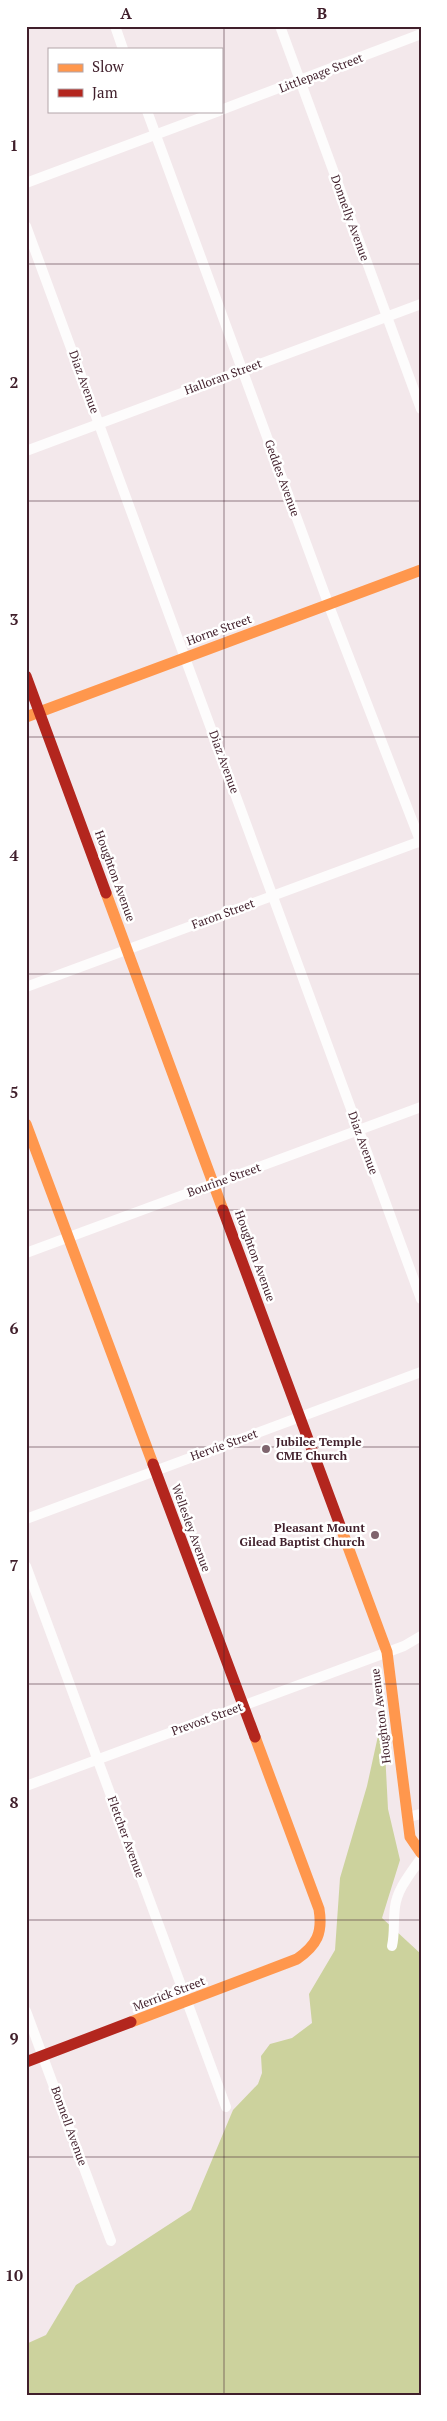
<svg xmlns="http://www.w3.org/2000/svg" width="447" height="2421" font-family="'PT Serif',serif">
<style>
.forest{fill:#ccd29d}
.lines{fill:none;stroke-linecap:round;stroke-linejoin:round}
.street{stroke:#fdfcfc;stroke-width:10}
.slow{stroke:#ff974d;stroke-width:11}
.jam{stroke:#b3261e;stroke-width:11}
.grid{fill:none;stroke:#401f2b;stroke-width:1;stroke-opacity:0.55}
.poi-dot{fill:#7f656e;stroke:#fff;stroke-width:2}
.labels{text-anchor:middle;stroke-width:5;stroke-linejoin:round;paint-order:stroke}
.street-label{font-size:12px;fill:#401f2b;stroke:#fff}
.poi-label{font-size:12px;font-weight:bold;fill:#401f2b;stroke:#fff;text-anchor:start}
.neatline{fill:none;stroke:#401f2b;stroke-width:2}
.grid-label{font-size:16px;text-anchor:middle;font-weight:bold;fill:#401f2b}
</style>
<rect width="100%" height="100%" fill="#f3e8eb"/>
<path class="forest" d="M383 1713 388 1809 400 1860 382 1918 421 1954V2395H26V2344L46 2335 76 2285 191 2210 233 2110 258 2084 262 2073 261 2056 270 2044 292 2038 312 2023 309 1994 335 1950 340 1878 367 1786Z"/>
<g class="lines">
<g class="street">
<path d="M115 26 123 49"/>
<path d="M280 26 421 409"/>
<path d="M221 110 421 34"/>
<path d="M147 111 331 611 421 843"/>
<path d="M26 183 219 111"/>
<path d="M26 226 421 1299"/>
<path d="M26 451 421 304"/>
<path d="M26 987 421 841"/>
<path d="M26 1253 421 1107"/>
<path d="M26 1519 421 1372"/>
<path d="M26 1566 226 2107"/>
<path d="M26 1786 404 1646 421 1636"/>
<path d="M407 1817 421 1814"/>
<path d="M392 1946C395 1933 393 1920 395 1907 397 1889 411 1873 421 1858"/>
<path d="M26 2011 111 2241"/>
</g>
<g class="slow">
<path d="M26 717 421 570"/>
<path d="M106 893 223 1210"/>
<path d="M26 1124 153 1464"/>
<path d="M341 1528 387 1652 410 1837 421 1853"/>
<path d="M131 2022 297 1959C317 1945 323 1933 319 1909L255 1737"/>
</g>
<g class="jam">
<path d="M26 676 106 893"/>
<path d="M223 1210 341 1528"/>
<path d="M153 1464 255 1737"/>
<path d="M26 2062 131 2022"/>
</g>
</g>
<path class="grid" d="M224 26V2395M26 264H421M26 501H421M26 737H421M26 974H421M26 1210H421M26 1447H421M26 1684H421M26 1920H421M26 2157H421"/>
<g class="poi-dot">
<circle cx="266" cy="1449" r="5"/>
<circle cx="375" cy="1535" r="5"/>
</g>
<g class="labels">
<g class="street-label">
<text transform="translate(321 73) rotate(-21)" y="4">Littlepage Street</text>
<text transform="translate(350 218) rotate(70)" y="4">Donnelly Avenue</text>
<text transform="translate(223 377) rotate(-20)" y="4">Halloran Street</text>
<text transform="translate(84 382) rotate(70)" y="4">Diaz Avenue</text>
<text transform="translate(282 478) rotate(70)" y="4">Geddes Avenue</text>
<text transform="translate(219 630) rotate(-20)" y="4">Horne Street</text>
<text transform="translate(224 762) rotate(70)" y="4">Diaz Avenue</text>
<text transform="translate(115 876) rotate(70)" y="4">Houghton Avenue</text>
<text transform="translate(223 914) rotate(-20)" y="4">Faron Street</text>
<text transform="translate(363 1143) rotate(70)" y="4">Diaz Avenue</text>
<text transform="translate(224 1180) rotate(-20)" y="4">Bourine Street</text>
<text transform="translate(255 1256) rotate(70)" y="4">Houghton Avenue</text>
<text transform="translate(224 1445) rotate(-20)" y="4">Hervie Street</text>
<text transform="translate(191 1528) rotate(70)" y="4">Wellesley Avenue</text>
<text transform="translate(381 1716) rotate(-97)" y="4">Houghton Avenue</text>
<text transform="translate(207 1719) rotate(-20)" y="4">Prevost Street</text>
<text transform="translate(126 1837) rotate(70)" y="4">Fletcher Avenue</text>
<text transform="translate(169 1994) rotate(-21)" y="4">Merrick Street</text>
<text transform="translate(69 2126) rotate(70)" y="4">Bonnell Avenue</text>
</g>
<g class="poi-label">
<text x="276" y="1446">Jubilee Temple<tspan x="276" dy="14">CME Church</tspan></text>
<text x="365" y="1532" text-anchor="end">Pleasant Mount<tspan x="365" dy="14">Gilead Baptist Church</tspan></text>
</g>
</g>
<rect width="447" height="2421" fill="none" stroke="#ffffff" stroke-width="55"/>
<rect x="48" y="48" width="175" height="65" fill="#ffffff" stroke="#b3a5aa"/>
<rect x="58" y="64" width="25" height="8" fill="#ff974d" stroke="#b3a5aa"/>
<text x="92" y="72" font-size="15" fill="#401f2b">Slow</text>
<rect x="58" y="89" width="25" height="8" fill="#b3261e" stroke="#b3a5aa"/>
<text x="92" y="98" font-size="15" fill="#401f2b">Jam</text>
<rect x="28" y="28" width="392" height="2366" class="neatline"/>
<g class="grid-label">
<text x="126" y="19">A</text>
<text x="322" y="19">B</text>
<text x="14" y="151">1</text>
<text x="14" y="388">2</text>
<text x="14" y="625">3</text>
<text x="14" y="861">4</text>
<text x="14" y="1098">5</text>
<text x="14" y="1334">6</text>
<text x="14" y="1571">7</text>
<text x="14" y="1808">8</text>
<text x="14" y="2044">9</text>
<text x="14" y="2281">10</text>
</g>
</svg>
